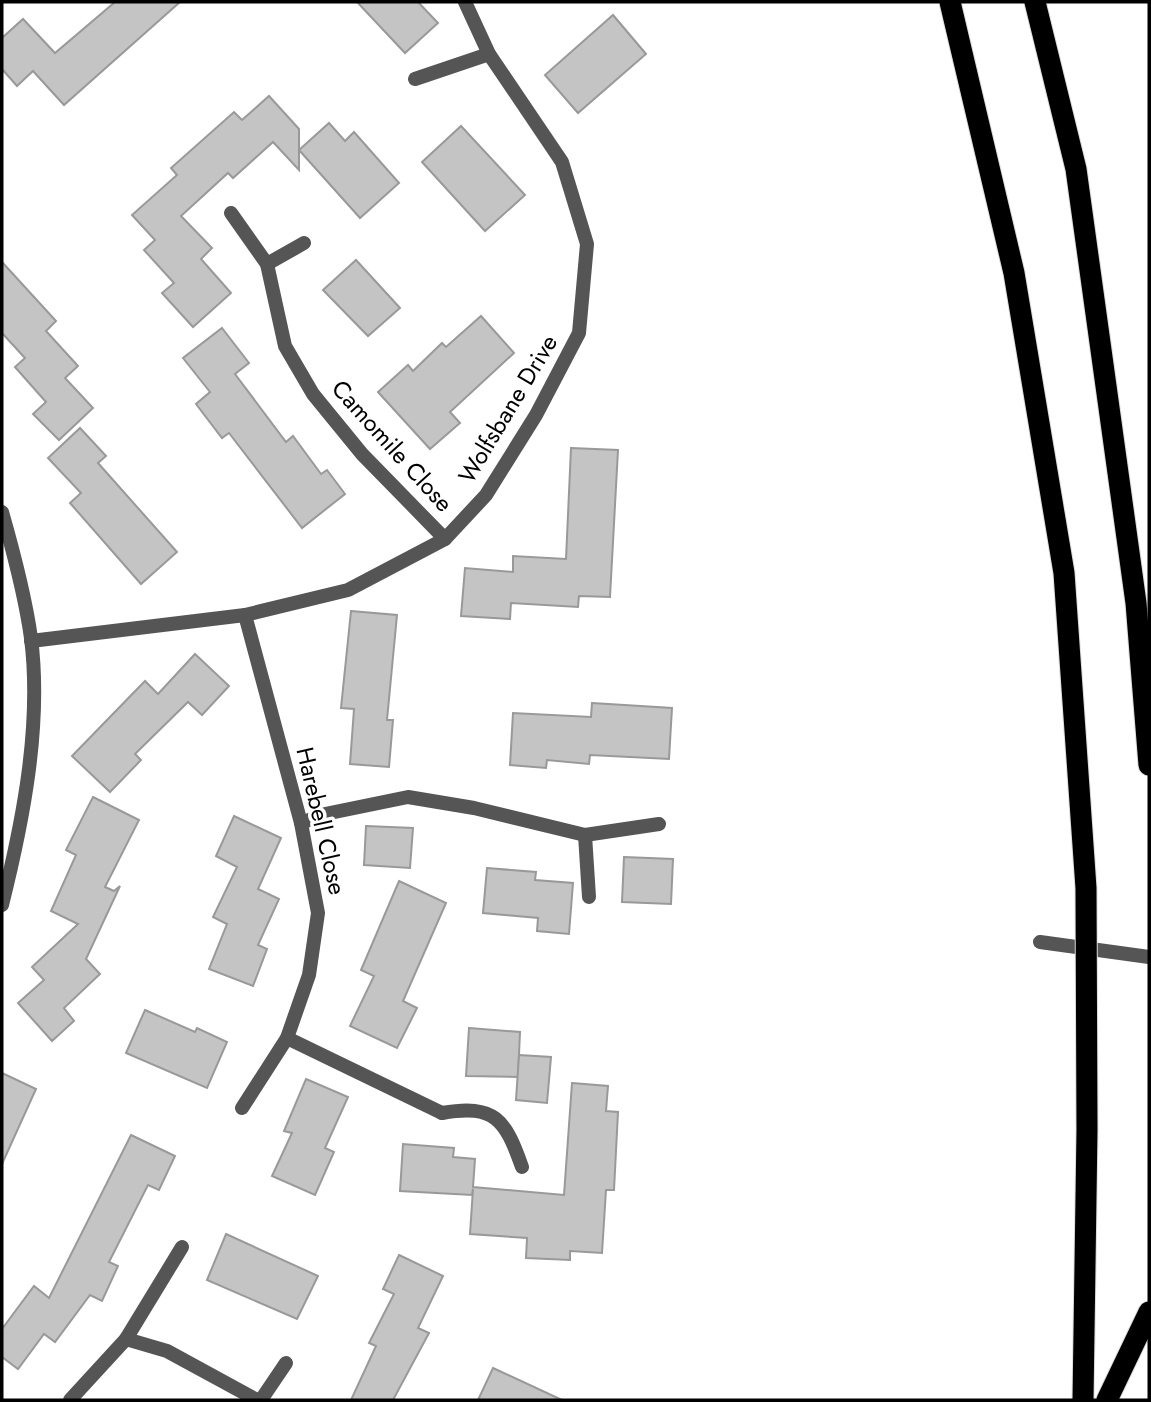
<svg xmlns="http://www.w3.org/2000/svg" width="1151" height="1402" font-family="Jost,sans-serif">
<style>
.building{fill:#c4c4c4;stroke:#999;stroke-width:2}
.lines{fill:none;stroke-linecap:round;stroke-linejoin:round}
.motorway-casing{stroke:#dbdbdb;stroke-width:23}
.service{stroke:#555;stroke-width:14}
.minor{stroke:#555;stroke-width:14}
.tertiary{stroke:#555;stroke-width:14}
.motorway{stroke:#000;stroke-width:21}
.motorway-bridge-casing{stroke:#dbdbdb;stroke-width:23;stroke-linecap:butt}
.motorway-bridge{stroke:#000;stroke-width:21}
.labels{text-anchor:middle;stroke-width:7;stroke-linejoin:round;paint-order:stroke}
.street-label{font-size:24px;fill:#000;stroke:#fff}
</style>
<rect width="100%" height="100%" fill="#fff"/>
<g class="building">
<path d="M115 2H180L64 105 33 71 17 86 2 69V38L23 19 55 53Z"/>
<path d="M357 2H418L438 23 405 53Z"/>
<path d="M613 15 646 54 578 113 545 75Z"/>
<path d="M269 96 299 129V170L273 142 233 178 228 173 181 216 212 248 201 259 231 293 193 327 162 293 174 283 144 250 155 240 132 215 177 175 171 168 234 112 242 120Z"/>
<path d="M329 123 345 141 354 132 399 183 360 218 299 150Z"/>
<path d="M461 126 525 195 485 231 422 162Z"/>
<path d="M356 260 400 308 368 336 323 290Z"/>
<path d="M2 262 56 321 46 331 78 366 65 378 93 408 59 440 33 414 46 402 15 367 25 358 2 333Z"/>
<path d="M481 316 514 353 450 412 460 423 430 449 378 392 408 365 413 371 442 343 446 347Z"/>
<path d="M222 328 249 363 235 374 286 442 293 436 321 474 327 470 345 494 302 528 229 433 222 438 196 404 210 392 183 358Z"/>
<path d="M80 428 106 456 98 463 177 552 141 584 70 503 81 493 48 458Z"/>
<path d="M571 448 618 450 610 597 579 596 578 607 511 603 510 619 461 616 465 568 513 572V556L566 559Z"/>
<path d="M351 611 397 615 387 720H393L389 767 350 764 354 709 341 708Z"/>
<path d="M195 654 229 686 202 715 188 702 135 754 141 760 110 792 72 756 145 681 158 694Z"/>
<path d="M592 703 672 708 669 759 590 755 589 764 547 760 546 768 510 765 513 713 591 717Z"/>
<path d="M93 797 139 820 105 887 114 891 120 886 86 959 100 974 64 1008 74 1021 52 1041 18 1003 44 980 32 967 78 924 51 911 76 855 66 850Z"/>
<path d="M234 816 281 838 258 889 279 899 258 945 267 949 253 986 209 969 227 924 213 917 237 867 216 856Z"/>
<path d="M366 826 413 828 410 868 364 865Z"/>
<path d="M624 857 673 859 671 904 622 902Z"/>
<path d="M487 868 536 872 535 880 573 883 569 934 537 931 538 918 483 913Z"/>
<path d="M399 881 446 903 403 1001 417 1008 397 1048 350 1026 374 976 361 970Z"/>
<path d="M145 1010 195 1032 197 1028 227 1042 207 1088 126 1053Z"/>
<path d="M469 1028 520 1032 518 1077 466 1076Z"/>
<path d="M519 1055 551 1057 547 1103 516 1100Z"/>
<path d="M2 1073 36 1089 2 1164Z"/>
<path d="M306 1079 348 1097 325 1148 334 1152 315 1195 272 1176 292 1133 284 1131Z"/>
<path d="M572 1083 608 1086 606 1111 618 1112 614 1190H606L602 1253 570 1251V1260L526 1258 527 1238 470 1234 473 1189 472 1195 400 1191 403 1144 454 1148 453 1157 475 1159 473 1187 564 1195Z"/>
<path d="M131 1135 175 1156 159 1190 148 1185 109 1262 118 1266 102 1301 90 1295 55 1342 44 1334 18 1369 2 1357V1329L34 1286 49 1298Z"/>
<path d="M226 1234 318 1276 297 1319 207 1280Z"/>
<path d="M399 1255 443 1276 418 1328 429 1333 393 1400H351L376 1346 369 1343 394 1294 383 1289Z"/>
<path d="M493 1368 562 1400H478Z"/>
</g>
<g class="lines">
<g class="motorway-casing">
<g id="motorway">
<path d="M1035 2 1076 169 1136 603 1149 765"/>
<path d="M1107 1400 1149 1312"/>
</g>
</g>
<g class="service">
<path d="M1040 942 1149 957"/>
<path d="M442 1113C495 1104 505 1119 522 1167"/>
</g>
<g class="minor">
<path d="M415 79 489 54"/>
<path d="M231 213 267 264 285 346 313 394 362 454 445 539"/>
<path d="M267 264 304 243"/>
<path d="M31 641 245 615 348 590 445 539 486 495 536 415 579 333 587 244 562 162 489 54 465 2"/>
<path d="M301 823 325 814 408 797 474 808 585 835 659 824"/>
<path d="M585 835 589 897"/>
<path d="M287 1038 442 1113"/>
<path d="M242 1108 287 1038 309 975 318 913 301 823 245 615"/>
<path d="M126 1339 167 1351 257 1400"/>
<path d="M70 1400 126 1339 182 1247"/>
<path d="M261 1400 286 1363"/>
</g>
<path class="tertiary" d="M2 512C14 554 25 595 31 638 42 725 23 821 2 905"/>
<use href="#motorway" class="motorway"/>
<g class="motorway-bridge-casing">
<path id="motorway-bridge" d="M950 2 1014 273 1064 573 1086 888 1087 1130 1083 1400"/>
</g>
<use href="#motorway-bridge" class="motorway-bridge"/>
</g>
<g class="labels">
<g class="street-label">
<text transform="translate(508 409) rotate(-59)" y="8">Wolfsbane Drive</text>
<text transform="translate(392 446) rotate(48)" y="8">Camomile Close</text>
<text transform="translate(321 821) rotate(77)" y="8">Harebell Close</text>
</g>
</g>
<rect width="1151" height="1402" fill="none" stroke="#000000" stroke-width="7"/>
</svg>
